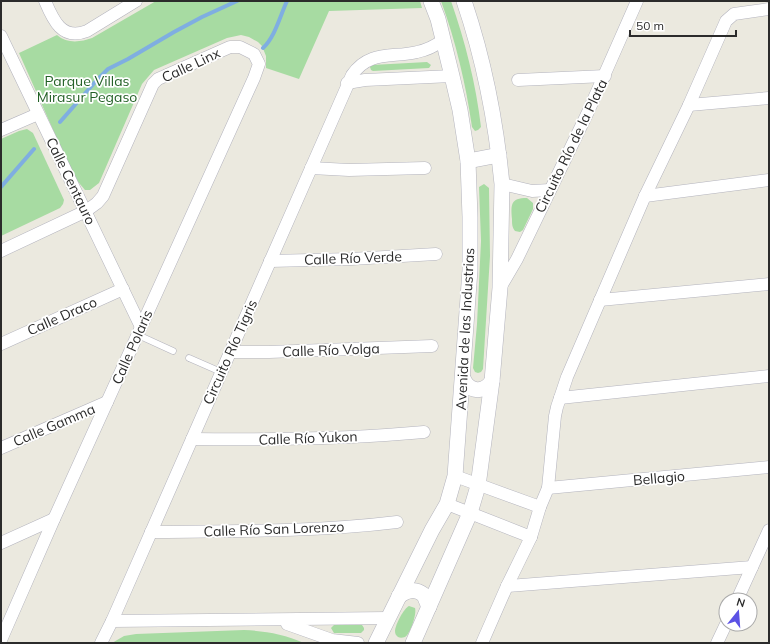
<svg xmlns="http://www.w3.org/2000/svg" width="770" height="644" font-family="Mulish,sans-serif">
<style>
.green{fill:#a7dba2}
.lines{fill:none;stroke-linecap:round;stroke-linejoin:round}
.stream{stroke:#7faee1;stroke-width:4}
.service-casing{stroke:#b3b3bd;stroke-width:7}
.minor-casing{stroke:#b3b3bd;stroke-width:13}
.tertiary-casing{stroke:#b3b3bd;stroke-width:16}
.service{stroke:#fff;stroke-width:6}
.minor{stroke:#fff;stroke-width:12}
.tertiary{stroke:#fff;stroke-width:15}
.labels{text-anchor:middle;stroke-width:3.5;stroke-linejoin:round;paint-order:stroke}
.street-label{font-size:14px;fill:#2b2b2b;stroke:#fff}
.park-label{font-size:14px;fill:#236126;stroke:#fff}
</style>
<rect width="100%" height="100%" fill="#ebe9df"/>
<g class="green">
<path d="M156 1H420L422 8 329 11 299 79 266 68V56L262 46 258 42 249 37 241 35 227 38 154 70 142 84 99 183 90 190H85L74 177 19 53 57 35C67 44 81 42 92 38Z"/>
<path d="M441 1H451C465 41 476 84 481 127L478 130 475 131 472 127C466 85 456 42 441 1Z"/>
<path d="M427 62 431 65 429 68 373 71 371 70 370 67 372 65Z"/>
<path d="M27 129 33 133 64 200 63 204 60 208 1 236V139L19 131Z"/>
<path d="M484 184 489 188 490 256 483 369 481 372 478 373 475 372 473 368 477 324 481 241 479 187Z"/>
<path d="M527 198 533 203V209L523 230 520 232 515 231C512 227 512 224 512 219 511 205 510 198 527 198Z"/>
<path d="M409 606 415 608C417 614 410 634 405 637 402 638 400 638 398 637 396 635 395 634 395 631 395 625 404 608 409 606Z"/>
<path d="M334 625H362L364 628V630L361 633H334L331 628Z"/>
<path d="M244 630C266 631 284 634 304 643H112L124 636 136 634Z"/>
</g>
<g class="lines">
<g class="stream">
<path d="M263 48C275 37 280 16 287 1"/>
<path d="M60 122 96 81 108 69 128 59 174 32 202 17 237 1"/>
<path d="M1 187 34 149"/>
</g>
<g class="service-casing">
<g id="service">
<path d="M138 335 173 351"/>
<path d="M189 358 221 372"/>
</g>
</g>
<g class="minor-casing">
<g id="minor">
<path d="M45 1C53 20 62 41 87 31L136 1"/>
<path d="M1 36 141 327"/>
<path d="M518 80 605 76"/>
<path d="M347 83 365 80 452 76"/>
<path d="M689 105 769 98"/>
<path d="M1 130 38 114"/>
<path d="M311 168 349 170 425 168"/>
<path d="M502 184 532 191 550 190"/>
<path d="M645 196 769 180"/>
<path d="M1 251 86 211 97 203 103 196 153 84 158 79 230 47H240L254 54 259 64 254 78 54 519 1 640"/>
<path d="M270 261 351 259 436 254"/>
<path d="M500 288 517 259 588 112 637 1"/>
<path d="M600 300 769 284"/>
<path d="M1 344 123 289"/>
<path d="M230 352H269L432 346"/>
<path d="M560 398 769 376"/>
<path d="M192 439C269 440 347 439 424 432"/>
<path d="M1 448 107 402"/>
<path d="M455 476 540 507"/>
<path d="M548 488 769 467"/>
<path d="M447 504 531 537"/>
<path d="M151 532C233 531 315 532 397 522"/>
<path d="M1 543 54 519"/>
<path d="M507 586 752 567"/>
<path d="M737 600 769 530"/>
<path d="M112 621 388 618"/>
<path d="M287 624 332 640 358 643"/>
<path d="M101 643 112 621 352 75C369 50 392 58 417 52 427 50 435 46 443 40"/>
<path d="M482 643 507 586 531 537 540 507 548 488 555 416 557 407 567 377 645 196 689 105 726 21 734 14 769 9"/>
<path d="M717 643 726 624"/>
</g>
</g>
<g class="tertiary-casing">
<g id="tertiary">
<path d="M468 161 499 155"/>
<path d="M463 378C468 392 484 394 492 381"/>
<path d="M399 596C408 590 415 588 424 595L429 607"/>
<path d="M376 643 432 530 447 504 455 476 470 270V217L468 161 460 110 452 76 438 19 431 1"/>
<path d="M413 643 470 513 478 486 492 381 500 288 502 184C496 122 484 60 464 1"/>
</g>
</g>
<use href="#service" class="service"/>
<use href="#minor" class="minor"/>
<use href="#tertiary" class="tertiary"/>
</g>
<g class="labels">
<g class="street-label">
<text transform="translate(191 65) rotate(-25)" y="5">Calle Linx</text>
<text transform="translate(571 146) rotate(-64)" y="5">Circuito Río de la Plata</text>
<text transform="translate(71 181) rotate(64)" y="5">Calle Centauro</text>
<text transform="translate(353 258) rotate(-2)" y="5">Calle Río Verde</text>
<text transform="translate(62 316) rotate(-24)" y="5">Calle Draco</text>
<text transform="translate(465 329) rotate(-87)" y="5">Avenida de las Industrias</text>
<text transform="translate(132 347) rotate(-66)" y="5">Calle Polaris</text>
<text transform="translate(331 350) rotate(-2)" y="5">Calle Río Volga</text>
<text transform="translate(230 352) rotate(-66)" y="5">Circuito Río Tigris</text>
<text transform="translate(54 425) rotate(-23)" y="5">Calle Gamma</text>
<text transform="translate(308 438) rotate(-2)" y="5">Calle Río Yukon</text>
<text transform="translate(659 478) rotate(-5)" y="5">Bellagio</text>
<text transform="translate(274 529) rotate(-2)" y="5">Calle Río San Lorenzo</text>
</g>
<g class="park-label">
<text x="87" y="86">Parque Villas<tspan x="87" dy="16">Mirasur Pegaso</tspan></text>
</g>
</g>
<rect width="770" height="644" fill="none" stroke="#2b2b2b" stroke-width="4"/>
<g transform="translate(738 612) rotate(17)"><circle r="19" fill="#ffffff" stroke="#aaaaaa"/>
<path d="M0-3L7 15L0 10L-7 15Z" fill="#5c52e5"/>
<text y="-6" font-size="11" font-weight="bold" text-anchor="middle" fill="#2b2b2b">N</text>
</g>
<path d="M630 30v6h106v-6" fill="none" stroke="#2b2b2b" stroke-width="2"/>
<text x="636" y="30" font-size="12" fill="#2b2b2b" stroke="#ffffff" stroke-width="3" paint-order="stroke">50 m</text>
</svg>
